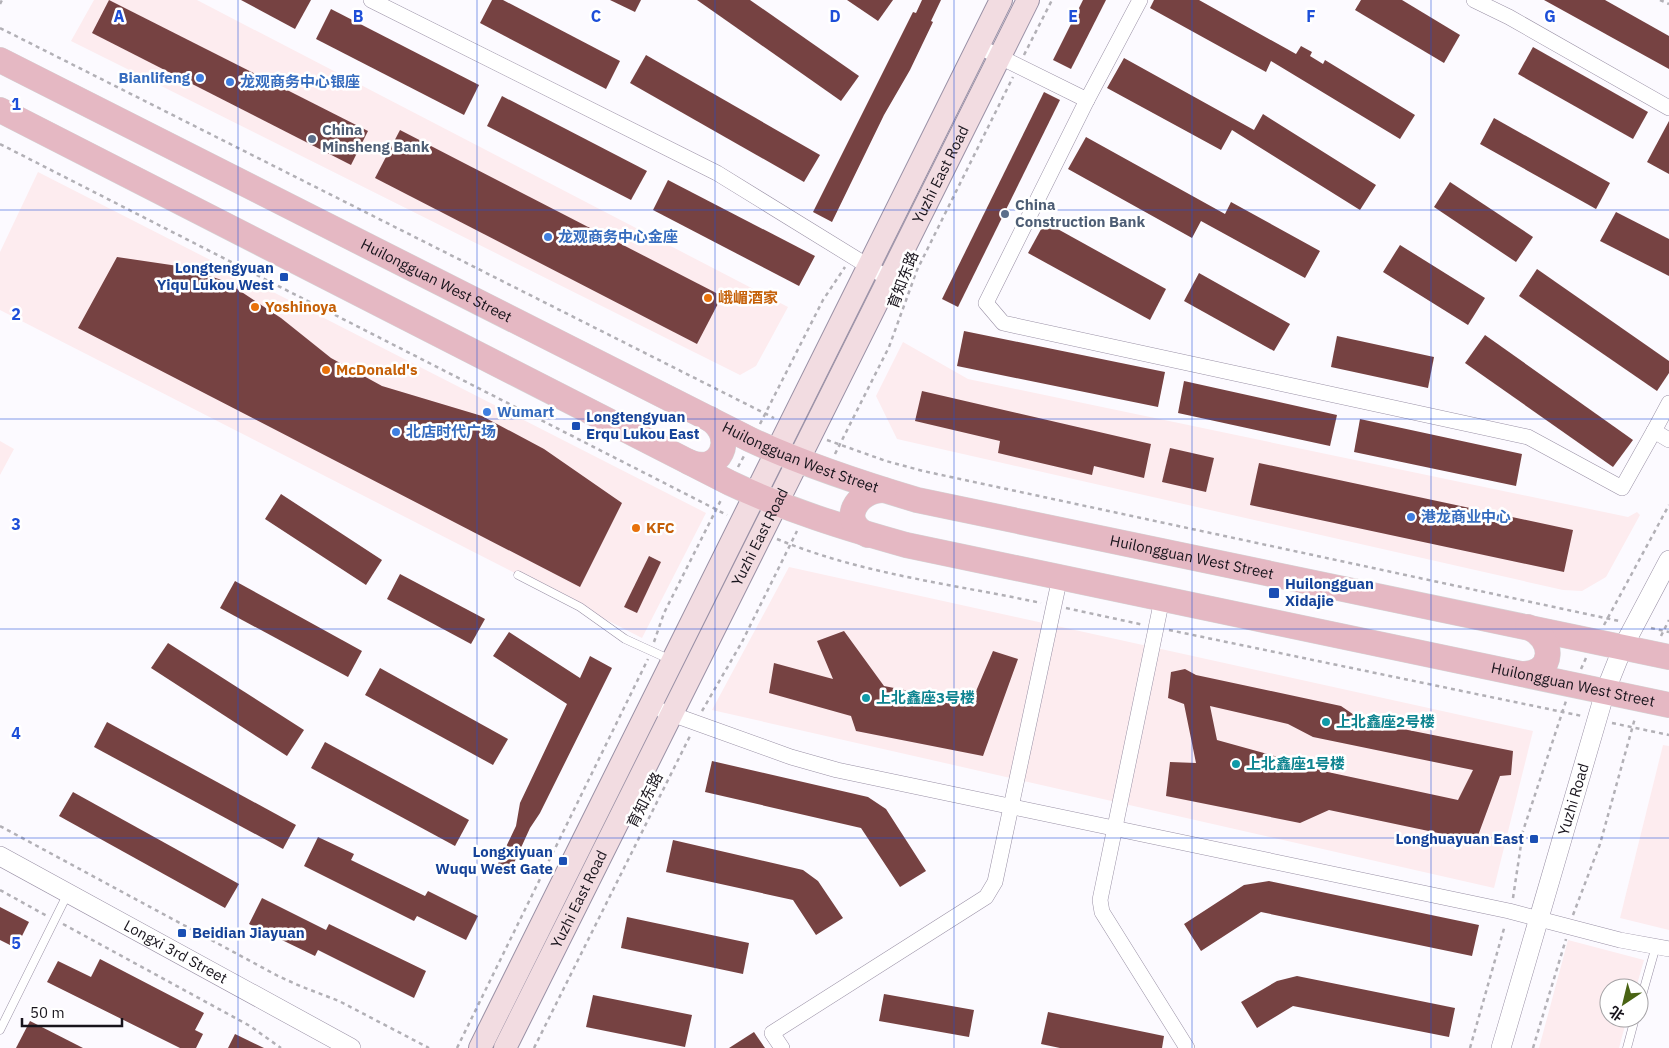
<svg xmlns="http://www.w3.org/2000/svg" width="1669" height="1048" font-family="'IBM Plex Sans','Noto Sans SC',sans-serif">
<style>
.commercial{fill:#fdecef}
.building{fill:#764242;fill-rule:evenodd}
.lines{fill:none;stroke-linecap:round;stroke-linejoin:round}
.service-casing{stroke:#9990a5;stroke-width:9}
.minor-casing{stroke:#9990a5;stroke-width:16}
.tertiary-casing{stroke:#9990a5;stroke-width:20}
.secondary-casing{stroke:#9990a5;stroke-width:24}
.primary-casing{stroke:#d5d5d6;stroke-width:26}
.path{stroke:#b2b0b6;stroke-width:2.5;stroke-dasharray:4 4;stroke-linecap:butt}
.service{stroke:#fff;stroke-width:8}
.minor{stroke:#fff;stroke-width:15}
.tertiary{stroke:#fff;stroke-width:19}
.secondary{stroke:#f2dce1;stroke-width:22}
.primary{stroke:#e5b8c3;stroke-width:25}
.grid{fill:none;stroke:#1d4ed8;stroke-width:1;stroke-opacity:0.55}
.shop-dot{fill:#3f7fe0;stroke:#fff;stroke-width:2}
.service-dot{fill:#5c6f8a;stroke:#fff;stroke-width:2}
.transit-dot{fill:#1a4fb4;stroke:#fff;stroke-width:2}
.food-dot{fill:#e8710a;stroke:#fff;stroke-width:2}
.culture-dot{fill:#0f9aa8;stroke:#fff;stroke-width:2}
.labels{text-anchor:middle;stroke-width:5;stroke-linejoin:round;paint-order:stroke}
.shop-label{font-size:15px;font-weight:bold;fill:#366cbe;stroke:#fff;text-anchor:start}
.service-label{font-size:15px;font-weight:bold;fill:#4e5e75;stroke:#fff;text-anchor:start}
.street-label{font-size:15px;fill:#18141c;stroke:#fff}
.transit-label{font-size:15px;font-weight:bold;fill:#164399;stroke:#fff;text-anchor:end}
.food-label{font-size:15px;font-weight:bold;fill:#c56008;stroke:#fff;text-anchor:start}
.culture-label{font-size:15px;font-weight:bold;fill:#0d838f;stroke:#fff;text-anchor:start}
.grid-label{font-size:16px;text-anchor:middle;font-weight:bold;fill:#1d4ed8;stroke:#fff;stroke-width:5;stroke-linejoin:round;paint-order:stroke}
</style>
<rect width="100%" height="100%" fill="#fcfaff"/>
<g class="commercial">
<path d="M94 0H197L788 307 756 366 740 375 71 41Z"/>
<path d="M38 172 706 513 642 638 0 310V252Z"/>
<path d="M903 342 968 379 1628 517 1637 512 1640 515 1606 577 1582 591 1563 590 897 439 876 396Z"/>
<path d="M0 441 14 449 0 475Z"/>
<path d="M789 567 1533 731 1494 888 712 710Z"/>
<path d="M1663 745 1669 746V930L1620 918Z"/>
<path d="M1568 940 1644 960 1636 988H1609V1018H1627L1619 1048H1539Z"/>
</g>
<g class="building">
<path d="M109 0 368 131 351 165 92 33Z"/>
<path d="M241 0H311L295 29Z"/>
<path d="M492 0H503L620 61 606 89 480 23Z"/>
<path d="M610 0H641L635 12Z"/>
<path d="M697 0H750L859 76 841 101Z"/>
<path d="M847 0H893L878 21Z"/>
<path d="M922 0H941L931 21 933 22 910 70 884 115 832 222 813 212 913 12 916 13Z"/>
<path d="M1083 0H1106L1071 69 1053 60Z"/>
<path d="M1154 0H1199L1296 54 1301 46 1312 52 1310 56 1323 64 1325 60 1415 115 1400 139 1271 61 1266 72 1150 8Z"/>
<path d="M1361 0H1402L1460 35 1444 63 1355 10Z"/>
<path d="M1544 0H1605L1669 36V69Z"/>
<path d="M331 9 479 85 464 115 316 39Z"/>
<path d="M1533 47 1648 112 1633 139 1518 74Z"/>
<path d="M646 55 820 155 804 182 630 83Z"/>
<path d="M1124 58 1254 130 1263 114 1376 185 1360 210 1232 130 1221 150 1107 88Z"/>
<path d="M1044 92 1060 100 958 307 942 299Z"/>
<path d="M502 96 647 171 631 200 487 126Z"/>
<path d="M1494 118 1610 183 1596 209 1480 144Z"/>
<path d="M1669 121V174L1647 162Z"/>
<path d="M400 130 722 296 697 344 375 178Z"/>
<path d="M1086 137 1225 214 1231 202 1320 251 1305 278 1201 221 1192 238 1068 169Z"/>
<path d="M668 180 815 256 799 286 653 210Z"/>
<path d="M1450 182 1533 237 1516 262 1434 207Z"/>
<path d="M1616 212 1669 239V276L1600 241Z"/>
<path d="M1045 222 1166 289 1150 320 1028 253Z"/>
<path d="M1400 245 1485 298 1468 325 1383 272Z"/>
<path d="M117 257 178 266 225 281 281 318 331 358 382 386 482 416 544 449 622 503 580 587 78 328Z"/>
<path d="M1537 269 1669 361V373L1657 391 1519 296Z"/>
<path d="M1199 273 1290 324 1274 351 1184 301Z"/>
<path d="M964 331 1165 372 1158 407 957 366Z"/>
<path d="M1485 335 1633 440 1613 467 1465 363Z"/>
<path d="M1337 336 1434 357 1428 388 1331 367Z"/>
<path d="M1184 381 1337 415 1330 446 1178 413Z"/>
<path d="M922 391 1151 444 1144 478 1094 466 1092 475 998 453 1000 441 915 421Z"/>
<path d="M1360 419 1522 454 1516 486 1354 452Z"/>
<path d="M1170 448 1214 458 1206 492 1162 482Z"/>
<path d="M1259 463 1573 530 1564 572 1250 505Z"/>
<path d="M281 494 382 560 366 585 265 519Z"/>
<path d="M649 556 661 562 637 613 624 607Z"/>
<path d="M400 574 485 619 471 644 387 599Z"/>
<path d="M235 581 362 651 348 677 220 608Z"/>
<path d="M844 631 884 686 971 703 993 651 1018 659 983 756 856 731 851 716 769 693 774 663 833 679 817 641Z"/>
<path d="M509 632 580 678 590 656 612 668 540 813 530 828 509 874 496 868 516 826 520 803 567 704 493 656Z"/>
<path d="M168 643 304 730 287 756 151 668Z"/>
<path d="M380 668 508 739 493 765 365 695Z"/>
<path d="M1185 669 1196 675 1341 706 1363 721 1513 751 1511 775 1500 776 1476 841 1329 810 1300 823 1166 796 1170 762 1196 763 1184 704 1168 698 1171 672ZM1210 706 1288 724 1313 737 1473 770 1458 800 1323 771 1282 758 1217 740Z"/>
<path d="M107 722 296 825 283 849 94 747Z"/>
<path d="M325 742 469 820 455 846 311 768Z"/>
<path d="M712 761 868 797 886 809 926 871 900 887 861 828 705 792Z"/>
<path d="M73 792 239 884 225 908 59 816Z"/>
<path d="M318 837 354 854 351 860 425 896 428 891 478 916 466 940 417 916 414 921 304 866Z"/>
<path d="M673 840 803 870 818 881 843 918 816 935 793 900 666 872Z"/>
<path d="M1269 881 1479 925 1472 956 1261 912 1201 951 1184 924 1244 885Z"/>
<path d="M262 898 326 930 329 924 426 971 414 998 318 950 315 956 249 924Z"/>
<path d="M0 907 29 922 16 948 0 940Z"/>
<path d="M627 917 749 943 743 974 621 948Z"/>
<path d="M100 959 204 1013 195 1030 203 1034 196 1048H180L47 982 58 961 91 977Z"/>
<path d="M1297 976 1455 1008 1449 1037 1293 1006 1257 1028 1241 1002 1277 981Z"/>
<path d="M884 994 974 1010 969 1037 879 1021Z"/>
<path d="M593 995 692 1015 685 1047 586 1027Z"/>
<path d="M1048 1012 1164 1036 1162 1048H1060L1041 1044Z"/>
<path d="M30 1021 83 1048H16Z"/>
<path d="M754 1032 765 1048H729Z"/>
<path d="M235 1034 264 1048H228Z"/>
</g>
<g class="lines">
<g class="service-casing">
<g id="service">
<path d="M518 575 580 607 625 639 671 660"/>
<path d="M1639 1006 1656 946"/>
<path d="M0 1030 68 893"/>
<path d="M1627 1048 1635 1018"/>
</g>
</g>
<g class="minor-casing">
<g id="minor">
<path d="M371 0 717 173 889 279"/>
<path d="M1474 0 1509 17 1669 108"/>
<path d="M978 46 1087 100 1140 0"/>
<path d="M1087 100 986 303 1003 323 1528 437 1622 488 1654 431"/>
<path d="M1669 403 1654 431 1669 440"/>
<path d="M1162 599 1100 900 1102 912 1187 1048"/>
<path d="M663 711 791 757 837 770 1509 911 1620 940 1669 949"/>
<path d="M782 1048 772 1033 986 897 995 882 1060 577"/>
</g>
</g>
<g class="tertiary-casing">
<g id="tertiary">
<path id="s1" d="M0 856 351 1048"/>
<path id="s2" d="M1501 1048 1605 692 1623 647 1669 560"/>
</g>
</g>
<g class="secondary-casing">
<g id="secondary">
<path d="M480 1048 1001 0"/>
<path id="s3" d="M505 1048 1028 0"/>
</g>
</g>
<g class="primary-casing">
<g id="primary">
<path id="s4" d="M0 60 751 440C805 465 860 483 917 500L1669 657"/>
<path id="s5" d="M0 110 730 483C787 510 845 528 906 545L1669 705"/>
<path d="M689 462C720 475 737 438 710 419"/>
<path d="M868 535C838 522 856 490 884 490"/>
<path d="M1523 674C1555 674 1555 638 1528 627"/>
</g>
</g>
<g class="path">
<path d="M1660 0 1669 4"/>
<path d="M0 4 2 0"/>
<path d="M0 28 774 418"/>
<path d="M1024 55 1052 0"/>
<path d="M0 144 727 515"/>
<path d="M760 424 823 300 845 267"/>
<path d="M827 440 886 461 923 471 1619 621"/>
<path d="M835 454 889 347 917 270 1013 77"/>
<path d="M738 467 744 456"/>
<path d="M777 539C861 574 953 584 1041 603"/>
<path d="M1066 608 1144 625"/>
<path d="M1604 625 1669 505"/>
<path d="M1651 628 1669 632"/>
<path d="M1169 630 1582 716"/>
<path d="M1661 636 1669 620"/>
<path d="M654 642 664 613 722 498"/>
<path d="M1581 669 1586 658"/>
<path d="M702 711 742 642 797 531"/>
<path d="M1612 723 1669 735"/>
<path d="M0 826 278 976 300 986 339 1001 429 1048"/>
<path d="M0 890 47 916"/>
<path d="M1513 898 1523 831 1566 701"/>
<path d="M1573 915 1600 844 1635 718"/>
<path d="M63 924 250 1026 281 1048"/>
<path d="M457 1048 648 659"/>
<path d="M534 1048 691 734"/>
<path d="M1470 1048 1505 925"/>
<path d="M1533 1048 1566 939"/>
</g>
<use href="#service" class="service"/>
<use href="#minor" class="minor"/>
<use href="#tertiary" class="tertiary"/>
<use href="#secondary" class="secondary"/>
<use href="#primary" class="primary"/>
</g>
<path class="grid" d="M238 0V1048M477 0V1048M715 0V1048M954 0V1048M1192 0V1048M1431 0V1048M0 210H1669M0 419H1669M0 629H1669M0 838H1669"/>
<g class="shop-dot">
<circle cx="200" cy="78" r="5"/>
<circle cx="230" cy="82" r="5"/>
<circle cx="548" cy="237" r="5"/>
<circle cx="487" cy="412" r="5"/>
<circle cx="396" cy="432" r="5"/>
<circle cx="1411" cy="517" r="5"/>
</g>
<g class="service-dot">
<circle cx="312" cy="139" r="5"/>
<circle cx="1005" cy="214" r="5"/>
</g>
<g class="transit-dot">
<rect x="279" y="272" width="10" height="10" rx="2.5"/>
<rect x="571" y="421" width="10" height="10" rx="2.5"/>
<rect x="1268" y="587" width="12" height="12" rx="2.5"/>
<rect x="1529" y="834" width="10" height="10" rx="2.5"/>
<rect x="558" y="856" width="10" height="10" rx="2.5"/>
<rect x="177" y="928" width="10" height="10" rx="2.5"/>
</g>
<g class="food-dot">
<circle cx="708" cy="298" r="5"/>
<circle cx="255" cy="307" r="5"/>
<circle cx="326" cy="370" r="5"/>
<circle cx="636" cy="528" r="5"/>
</g>
<g class="culture-dot">
<circle cx="866" cy="698" r="5"/>
<circle cx="1326" cy="722" r="5"/>
<circle cx="1236" cy="764" r="5"/>
</g>
<g class="labels">
<g class="shop-label">
<text x="190" y="83" text-anchor="end">Bianlifeng</text>
<text x="240" y="87">龙观商务中心银座</text>
<text x="558" y="242">龙观商务中心金座</text>
<text x="497" y="417">Wumart</text>
<text x="406" y="437">北店时代广场</text>
<text x="1421" y="522">港龙商业中心</text>
</g>
<g class="service-label">
<text x="322" y="135">China<tspan x="322" dy="17">Minsheng Bank</tspan></text>
<text x="1015" y="210">China<tspan x="1015" dy="17">Construction Bank</tspan></text>
</g>
<g class="street-label">
<text dy="5" stroke="none"><textPath href="#s3" startOffset="976">Yuzhi East Road</textPath></text>
<text transform="translate(903 280) rotate(-69)" y="5">育知东路</text>
<text dy="5" stroke="none"><textPath href="#s4" startOffset="489">Huilongguan West Street</textPath></text>
<text dy="5" stroke="none"><textPath href="#s4" startOffset="894">Huilongguan West Street</textPath></text>
<text dy="5" stroke="none"><textPath href="#s3" startOffset="571">Yuzhi East Road</textPath></text>
<text dy="5" stroke="none"><textPath href="#s4" startOffset="1299">Huilongguan West Street</textPath></text>
<text dy="5" stroke="none"><textPath href="#s5" startOffset="1688">Huilongguan West Street</textPath></text>
<text transform="translate(645 800) rotate(-63)" y="5">育知东路</text>
<text dy="5" stroke="none"><textPath href="#s2" startOffset="259">Yuzhi Road</textPath></text>
<text dy="5" stroke="none"><textPath href="#s3" startOffset="166">Yuzhi East Road</textPath></text>
<text dy="5" stroke="none"><textPath href="#s1" startOffset="200">Longxi 3rd Street</textPath></text>
</g>
<g class="transit-label">
<text x="274" y="273">Longtengyuan<tspan x="274" dy="17">Yiqu Lukou West</tspan></text>
<text x="586" y="422" text-anchor="start">Longtengyuan<tspan x="586" dy="17">Erqu Lukou East</tspan></text>
<text x="1285" y="589" text-anchor="start">Huilongguan<tspan x="1285" dy="17">Xidajie</tspan></text>
<text x="1524" y="844">Longhuayuan East</text>
<text x="553" y="857">Longxiyuan<tspan x="553" dy="17">Wuqu West Gate</tspan></text>
<text x="192" y="938" text-anchor="start">Beidian Jiayuan</text>
</g>
<g class="food-label">
<text x="718" y="303">峨嵋酒家</text>
<text x="265" y="312">Yoshinoya</text>
<text x="336" y="375">McDonald's</text>
<text x="646" y="533">KFC</text>
</g>
<g class="culture-label">
<text x="876" y="703">上北鑫座3号楼</text>
<text x="1336" y="727">上北鑫座2号楼</text>
<text x="1246" y="769">上北鑫座1号楼</text>
</g>
</g>
<g class="grid-label">
<text x="119" y="22">A</text>
<text x="358" y="22">B</text>
<text x="596" y="22">C</text>
<text x="835" y="22">D</text>
<text x="1073" y="22">E</text>
<text x="1311" y="22">F</text>
<text x="1550" y="22">G</text>
<text x="16" y="110">1</text>
<text x="16" y="320">2</text>
<text x="16" y="530">3</text>
<text x="16" y="739">4</text>
<text x="16" y="949">5</text>
</g>
<g transform="translate(1624 1003) rotate(215)"><circle r="24" fill="#ffffff" stroke="#a3a1a4"/>
<path d="M0-4L9 19L0 12L-9 19Z" fill="#496314"/>
<text y="-8" font-size="14" font-weight="bold" text-anchor="middle" fill="#18141c">北</text>
</g>
<path d="M22 1018v8h100v-8" fill="none" stroke="#18141c" stroke-width="2.5"/>
<text x="30" y="1018" font-size="15" fill="#18141c" stroke="#ffffff" stroke-width="4" paint-order="stroke">50 m</text>
</svg>
